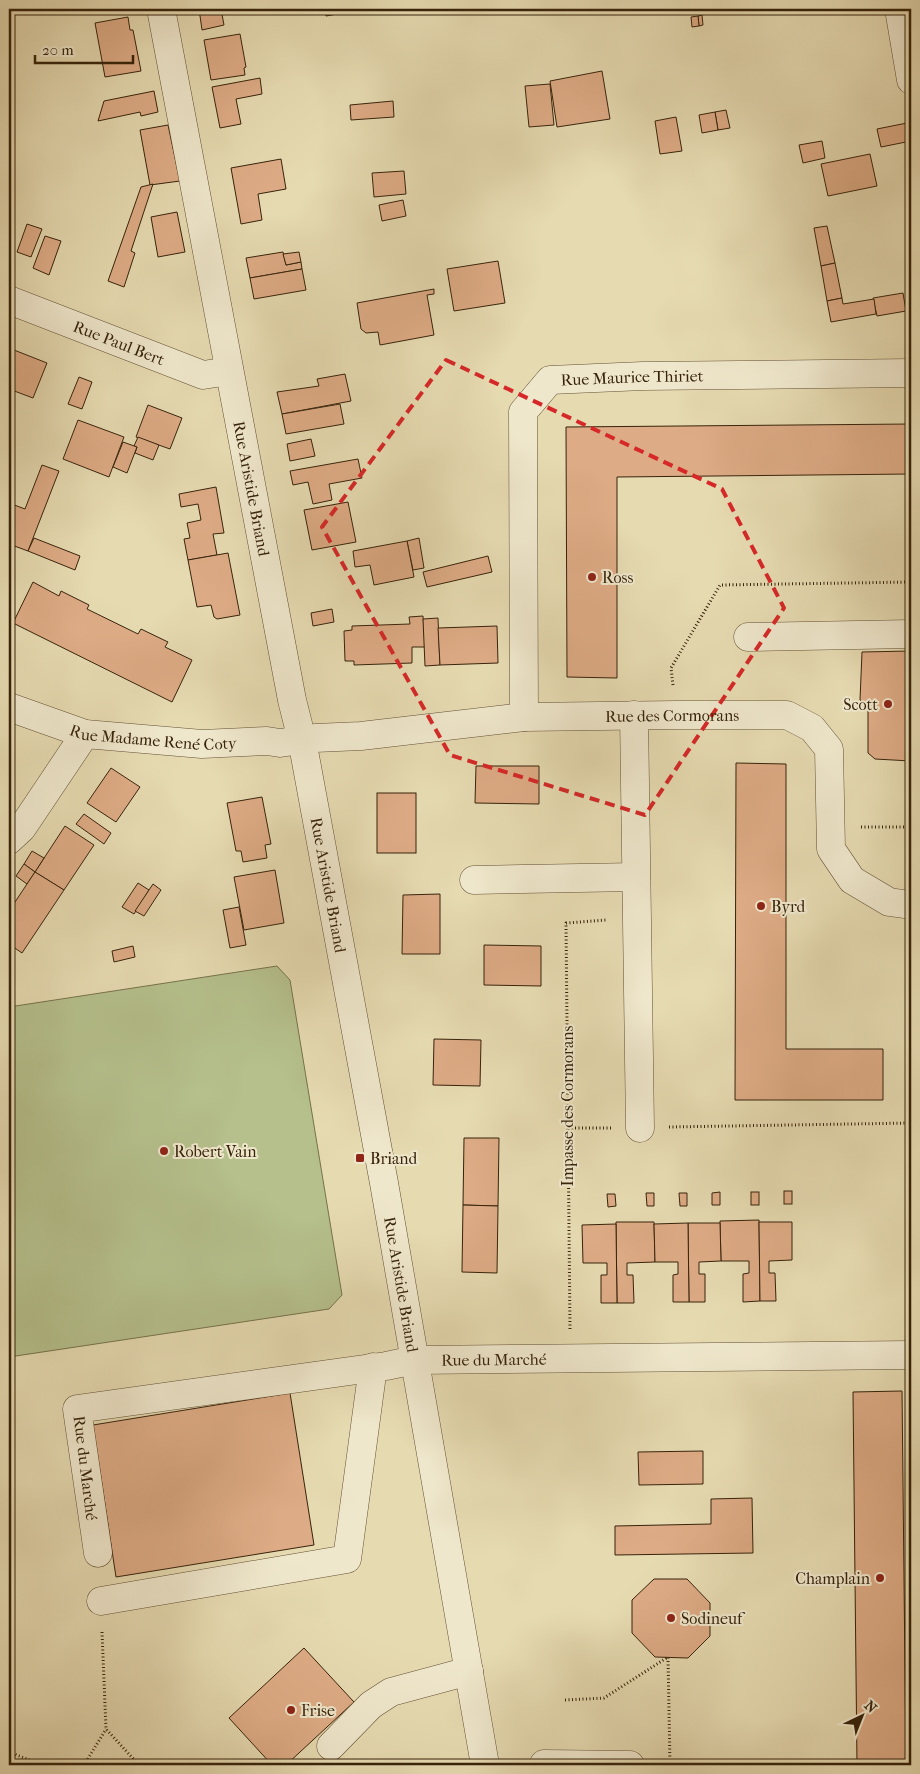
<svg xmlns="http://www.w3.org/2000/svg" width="920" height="1774" font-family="'IM FELL French Canon',serif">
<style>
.green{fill:#b5c08c;stroke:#76724c}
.building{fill:#ddab85;stroke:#37230b}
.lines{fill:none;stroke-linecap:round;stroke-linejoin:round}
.minor-casing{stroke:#635134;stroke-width:29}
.path{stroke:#37230b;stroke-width:3;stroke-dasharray:1 2.5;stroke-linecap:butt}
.minor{stroke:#efe7cc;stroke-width:28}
.marked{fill:none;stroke:#d62828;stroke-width:4;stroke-dasharray:10 6;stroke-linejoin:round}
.poi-dot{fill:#8f2418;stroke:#efe7cc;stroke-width:2}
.labels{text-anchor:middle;stroke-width:4;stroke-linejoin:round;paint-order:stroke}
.street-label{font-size:16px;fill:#37230b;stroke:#efe7cc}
.poi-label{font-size:16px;fill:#37230b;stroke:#efe7cc;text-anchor:start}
</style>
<rect width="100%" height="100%" fill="#e6dab1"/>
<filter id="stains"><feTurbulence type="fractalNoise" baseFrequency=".004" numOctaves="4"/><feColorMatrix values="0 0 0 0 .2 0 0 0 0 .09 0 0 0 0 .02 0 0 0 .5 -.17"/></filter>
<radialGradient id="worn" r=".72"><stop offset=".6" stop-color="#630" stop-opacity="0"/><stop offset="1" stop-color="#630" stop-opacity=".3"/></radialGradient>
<path class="green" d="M277 966 290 980 342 1295 329 1309 9 1357V1007Z"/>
<g class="building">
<path d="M199 9H221L224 25 202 30Z"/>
<path d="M324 9H354V11L326 16Z"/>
<path d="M775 9H788V10L776 12Z"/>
<path d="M702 15 703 25 699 26 698 16Z"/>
<path d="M698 16 699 26 692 27 691 17Z"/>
<path d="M128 17 130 30H133L141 71 105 77 95 23Z"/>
<path d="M240 34 246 67 244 68 245 75 211 80 204 40Z"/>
<path d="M602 71 610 119 557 127 550 81Z"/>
<path d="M260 78 262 94 236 99 241 124 220 128 212 87Z"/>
<path d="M550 84 554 125 529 127 525 86Z"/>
<path d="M154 91 158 112 141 116 140 112 98 121 104 101Z"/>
<path d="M393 101 394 117 351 120 350 105Z"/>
<path d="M726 110 730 128 718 130 715 112Z"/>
<path d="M715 112 718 130 702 133 699 115Z"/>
<path d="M676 117 682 151 660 154 655 121Z"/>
<path d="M907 123 911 141 881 147 877 129Z"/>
<path d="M168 125 180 181 150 185 140 130Z"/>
<path d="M822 141 825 158 803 163 799 145Z"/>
<path d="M870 154 877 186 828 196 821 164Z"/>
<path d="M281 159 286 189 258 194 262 220 241 224 231 168Z"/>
<path d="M404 171 406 194 374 197 372 173Z"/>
<path d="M153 184 131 251 135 253 124 287 108 281 141 187Z"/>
<path d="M403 200 406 216 382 221 379 205Z"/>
<path d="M177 212 185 252 158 257 151 217Z"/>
<path d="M27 224 42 229 31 257 17 252Z"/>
<path d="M827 226 835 263 821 266 814 228Z"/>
<path d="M45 236 61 241 49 275 33 268Z"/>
<path d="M283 252 286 265 301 262 302 269 250 278 246 258Z"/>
<path d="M299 252 301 262 286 265 283 254Z"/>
<path d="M498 261 505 303 454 311 447 269Z"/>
<path d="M835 263 842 298 827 301 821 266Z"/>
<path d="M302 269 306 290 254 299 250 278Z"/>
<path d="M434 289V294L427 295 434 335 380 345 378 332 366 333 361 329 357 303Z"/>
<path d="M903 293 906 311 877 316 873 298Z"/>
<path d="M842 298 843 304 874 299 876 314 831 322 827 301Z"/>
<path d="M14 350 47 363 33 398 9 389V366Z"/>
<path d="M345 374 351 401 282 414 277 392 319 386 317 379Z"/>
<path d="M79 377 92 382 82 409 68 404Z"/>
<path d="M340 404 344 424 286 434 282 414Z"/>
<path d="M148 405 182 418 170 449 136 437Z"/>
<path d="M78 420 124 437 109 477 63 459Z"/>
<path d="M911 424V474L617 477V678L567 677 566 427Z"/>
<path d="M138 437 159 445 153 460 135 453 137 447 134 446Z"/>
<path d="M311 439 315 456 290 461 287 444Z"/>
<path d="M123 442 137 447 127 473 113 467Z"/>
<path d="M358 459 362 478 329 484 332 500 313 504 308 482 293 485 290 471Z"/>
<path d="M42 465 59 471 28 551 9 544V503L25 509Z"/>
<path d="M216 487 224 533 213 534 217 555 188 560 184 539 190 538 187 523 201 520 198 504 181 507 179 494Z"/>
<path d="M348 502 356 542 312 550 304 510Z"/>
<path d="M34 538 80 556 75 570 28 551Z"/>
<path d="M419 538 424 568 413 570 407 541Z"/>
<path d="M407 541 414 577 374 585 370 565 355 567 353 551Z"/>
<path d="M228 553 240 615 217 619 214 617 211 605 197 607 188 560Z"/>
<path d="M488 556 492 572 427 587 423 572Z"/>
<path d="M33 582 59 596 61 591 89 605 87 609 138 634 141 629 168 642 165 647 192 660 172 702 13 623Z"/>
<path d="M332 609 334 622 313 626 311 613Z"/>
<path d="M423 616 425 647H412V663L354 665V661H345L344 631 352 630V626L410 624 409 617Z"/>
<path d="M438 618 440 665 425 666 423 619Z"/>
<path d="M497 626 498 663 440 665 438 628Z"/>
<path d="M911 651V761L875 759 868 753V707L860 700 862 652Z"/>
<path d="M736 763 786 764V1049H883V1100H735Z"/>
<path d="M476 766H539V804L475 803Z"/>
<path d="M111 768 140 787 116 822 87 803Z"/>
<rect x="377" y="793" width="39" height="60"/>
<path d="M262 797 271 844 265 845 267 858 243 862 241 851H236L227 803Z"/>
<path d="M84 814 111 833 104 844 76 824Z"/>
<path d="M65 826 94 845 64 890 35 872Z"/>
<path d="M32 851 44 858 35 872 24 864Z"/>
<path d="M24 864 35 872 27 884 16 876Z"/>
<path d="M275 870 284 923 244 930 234 877Z"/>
<path d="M35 872 64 890 22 953 9 944V911Z"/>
<path d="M138 883 149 890 134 914 122 907Z"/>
<path d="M153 884 161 890 144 916 135 911Z"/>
<path d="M440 894V954H402L403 895Z"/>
<path d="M239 907 246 945 230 948 223 910Z"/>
<path d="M484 945 541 946V986L484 985Z"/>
<path d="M133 946 135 957 114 962 112 951Z"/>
<path d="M434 1039 481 1040 480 1086 433 1085Z"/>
<path d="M464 1138H499L498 1206 463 1205Z"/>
<rect x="784" y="1191" width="8" height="13"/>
<path d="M720 1192V1205H712V1193Z"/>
<rect x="751" y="1192" width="8" height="13"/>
<path d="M646 1193H654V1206H647Z"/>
<path d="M679 1193H687V1206H680Z"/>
<path d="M607 1194H615L616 1206 608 1207Z"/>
<path d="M463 1205 498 1206 497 1273 462 1272Z"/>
<path d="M759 1220 760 1301 743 1302V1274L749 1273V1261H721L720 1221Z"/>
<path d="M616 1222H654L655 1262 627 1263V1275H633L634 1303H617Z"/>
<path d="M759 1222H792V1260L769 1261V1273H775L776 1301H760Z"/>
<path d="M688 1223H720L721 1261 699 1262V1274H705V1302H689Z"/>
<path d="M688 1223 689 1302H673V1275L678 1274V1262H655L654 1224Z"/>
<path d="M616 1224 617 1303H601V1275H607V1263H583L582 1225Z"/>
<path d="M902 1391 906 1765H857L853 1392Z"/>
<path d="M290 1393 314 1545 116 1577 93 1425Z"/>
<path d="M703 1451V1484L639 1485 638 1452Z"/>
<path d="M752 1498 753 1553 615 1555V1526L711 1524V1499Z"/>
<path d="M654 1579H687L710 1603V1636L688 1658 655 1657 632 1633V1600Z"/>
<path d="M304 1648 354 1702 286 1765H272L229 1718Z"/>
</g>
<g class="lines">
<g class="minor-casing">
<g id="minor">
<path id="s1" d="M161 9 292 700 302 740 384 1183 485 1765"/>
<path d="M899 9 911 80"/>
<path id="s2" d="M9 300 203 375 229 371"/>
<path d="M748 637 911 634"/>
<path id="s3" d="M9 707 85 734 202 744 267 741 280 743 315 738 361 736 524 717 676 715H787L812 728 829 749 831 849 852 880 889 902 911 905"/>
<path d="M634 715 640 1128"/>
<path id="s4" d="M524 717 523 412 550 380 643 376 911 373"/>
<path d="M9 840 22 828 85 734"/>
<path d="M474 880 636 877"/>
<path id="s5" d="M98 1553 77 1409 386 1366 415 1360 911 1355"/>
<path d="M101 1601 347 1559 373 1367"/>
<path d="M331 1746 371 1705 391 1692 469 1671"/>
<path d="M545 1765 544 1764 630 1765"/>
</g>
</g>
<g class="path">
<path d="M906 581 911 574"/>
<path d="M673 685 671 668 720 585 911 582"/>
<path d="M861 827H911"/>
<path d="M669 1127 911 1123"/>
<path d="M568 1128H611"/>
<path d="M570 1329 566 923 606 920"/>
<path d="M102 1632 106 1729 139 1765"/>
<path d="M565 1700 604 1698 668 1657 670 1765"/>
<path d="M9 1752 42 1765"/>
<path d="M84 1765 106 1729"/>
</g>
<use href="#minor" class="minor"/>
</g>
<path class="marked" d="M446 360 722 489 784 608 645 815 450 755 322 527Z"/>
<g class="poi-dot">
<circle cx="592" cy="577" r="5"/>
<circle cx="888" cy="704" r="5"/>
<circle cx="761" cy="906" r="5"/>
<circle cx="164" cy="1151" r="5"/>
<rect x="355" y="1153" width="10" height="10" rx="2.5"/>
<circle cx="880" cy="1578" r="5"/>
<circle cx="671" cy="1618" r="5"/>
<circle cx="291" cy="1710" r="5"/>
</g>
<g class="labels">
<g class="street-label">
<text dy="6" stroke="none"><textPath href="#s2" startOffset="118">Rue Paul Bert</textPath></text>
<text dy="6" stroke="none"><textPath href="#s4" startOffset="429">Rue Maurice Thiriet</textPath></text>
<text dy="6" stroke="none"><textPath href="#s1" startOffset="488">Rue Aristide Briand</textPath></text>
<text dy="6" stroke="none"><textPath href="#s3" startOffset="670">Rue des Cormorans</textPath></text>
<text dy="6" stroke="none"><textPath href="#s3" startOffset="149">Rue Madame René Coty</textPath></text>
<text dy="6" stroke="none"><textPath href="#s1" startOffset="892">Rue Aristide Briand</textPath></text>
<text transform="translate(567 1106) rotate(-90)" y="6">Impasse des Cormorans</text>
<text dy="6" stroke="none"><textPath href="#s1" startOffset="1298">Rue Aristide Briand</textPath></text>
<text dy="6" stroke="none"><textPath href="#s5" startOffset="566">Rue du Marché</textPath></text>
<text transform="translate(86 1468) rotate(83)" y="6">Rue du Marché</text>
</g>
<g class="poi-label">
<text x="602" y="583">Ross</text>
<text x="878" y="710" text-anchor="end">Scott</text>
<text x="771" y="912">Byrd</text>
<text x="174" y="1157">Robert Vain</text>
<text x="370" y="1164">Briand</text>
<text x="870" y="1584" text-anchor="end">Champlain</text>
<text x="681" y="1624">Sodineuf</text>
<text x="301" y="1716">Frise</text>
</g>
</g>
<rect width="920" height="1774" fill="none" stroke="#e6dab1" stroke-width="30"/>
<rect x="10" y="10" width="900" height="1754" fill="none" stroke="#37230b" stroke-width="2.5"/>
<rect x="15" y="15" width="890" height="1744" fill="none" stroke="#37230b"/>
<g transform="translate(862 1716) rotate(43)" stroke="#efe7cc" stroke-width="4" paint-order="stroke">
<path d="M0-4L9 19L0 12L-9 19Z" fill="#37230b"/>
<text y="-8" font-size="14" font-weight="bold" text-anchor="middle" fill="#37230b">N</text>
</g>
<path d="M35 55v8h98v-8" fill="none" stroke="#37230b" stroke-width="2.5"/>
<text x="42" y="55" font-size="15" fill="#37230b" stroke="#efe7cc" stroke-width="4" paint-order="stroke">20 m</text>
<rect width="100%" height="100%" filter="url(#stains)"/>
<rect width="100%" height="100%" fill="url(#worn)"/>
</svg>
